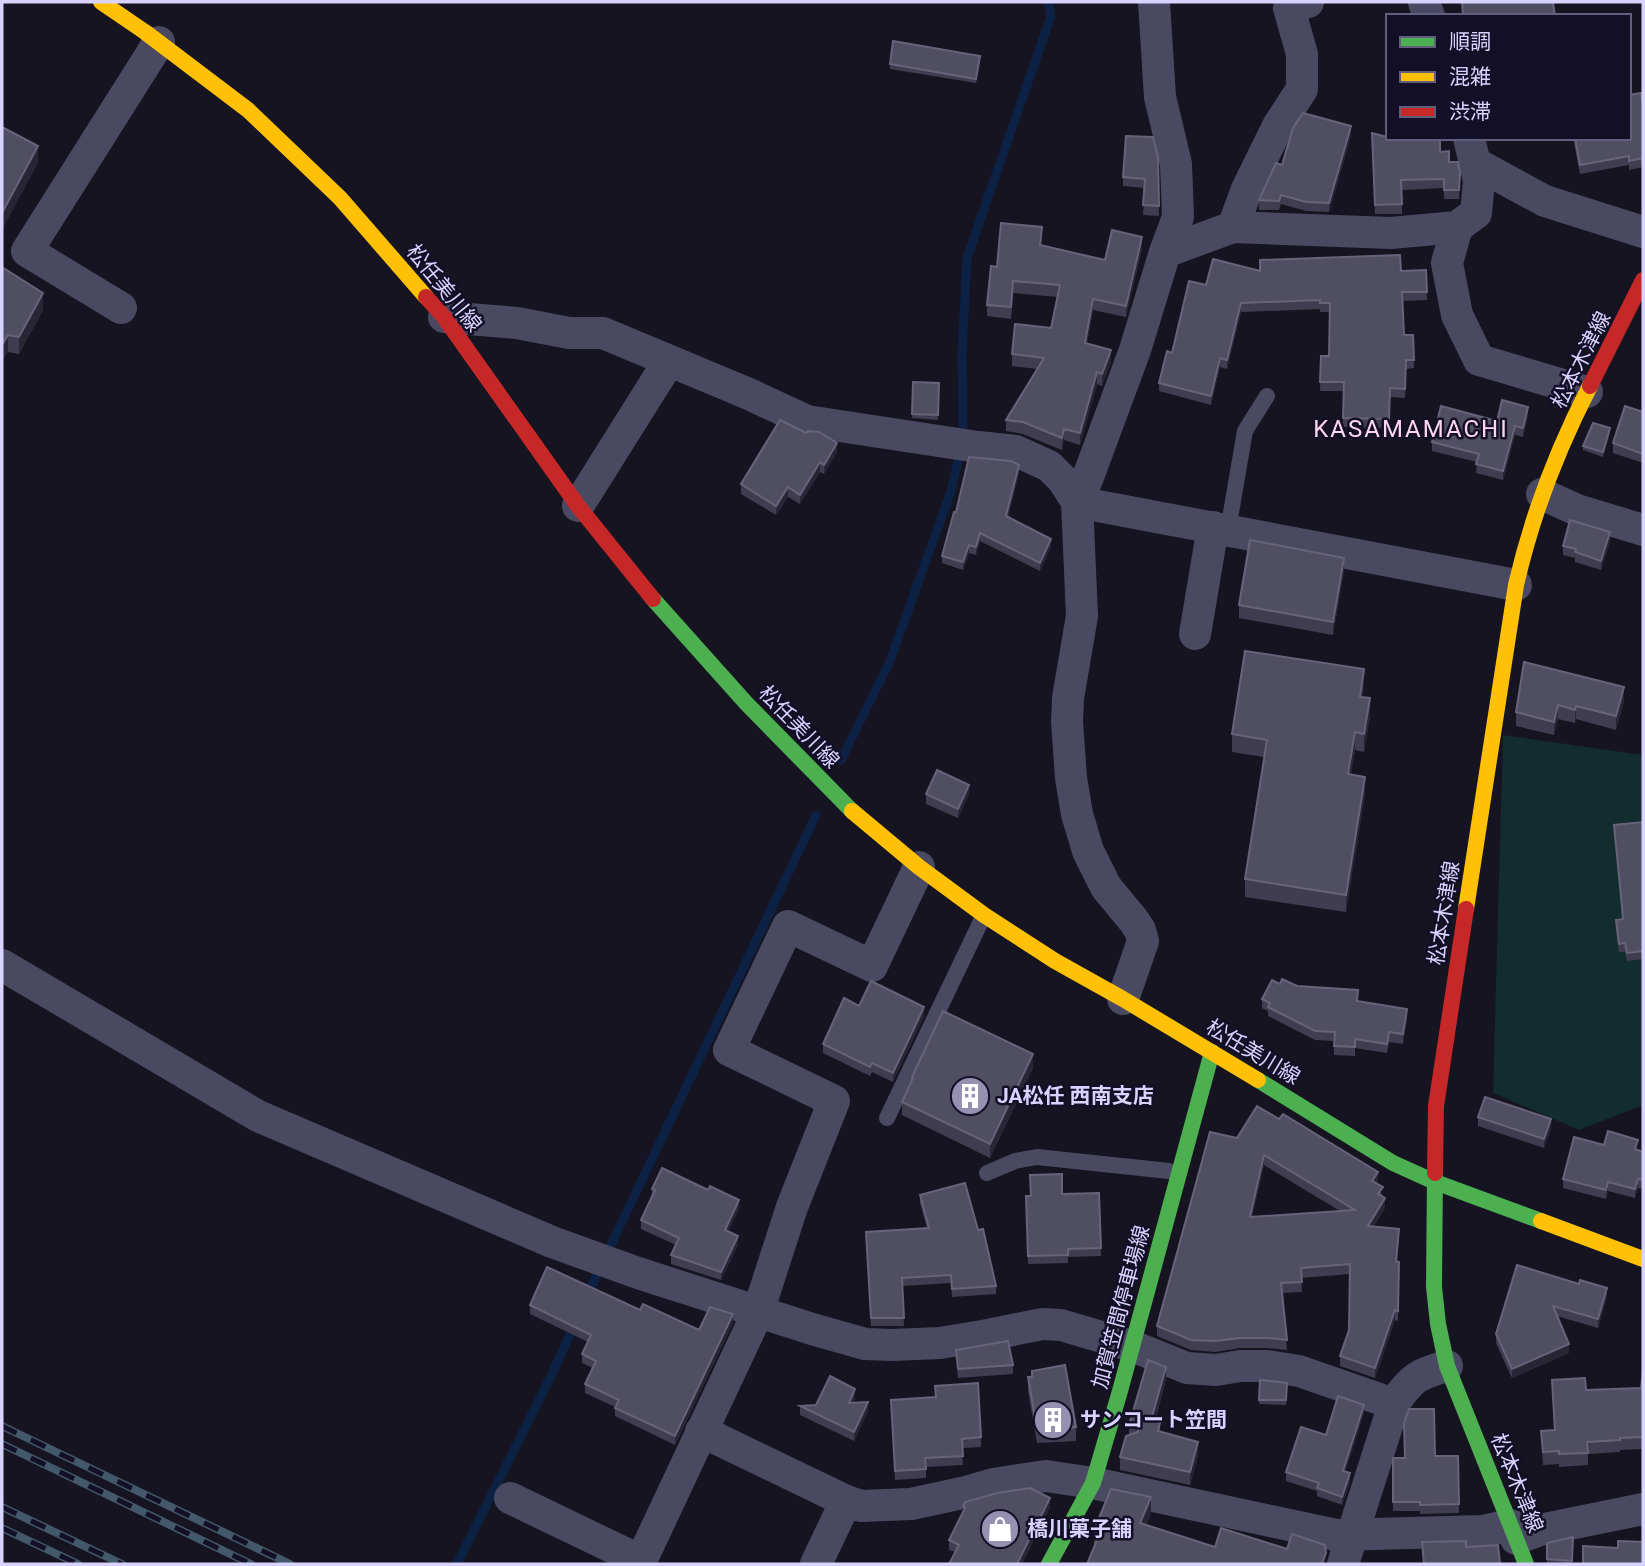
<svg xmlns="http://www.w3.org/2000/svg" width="1645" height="1566" font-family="Roboto,'Noto Sans JP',sans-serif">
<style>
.green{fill:#132c2d}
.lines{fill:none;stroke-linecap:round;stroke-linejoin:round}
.stream{stroke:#0d2144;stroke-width:9}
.lane{stroke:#4a4962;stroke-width:16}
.street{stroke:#4a4962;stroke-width:32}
.fast{stroke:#4caf50;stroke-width:16}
.slow{stroke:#ffc107;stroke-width:16}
.jam{stroke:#c62828;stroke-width:16}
.rail-casing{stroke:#43596b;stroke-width:8}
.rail{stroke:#130f26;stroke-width:5;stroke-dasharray:16;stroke-linecap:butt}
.wall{fill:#403d50;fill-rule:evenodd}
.shaded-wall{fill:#282635}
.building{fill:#504e63;stroke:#66637b;stroke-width:2;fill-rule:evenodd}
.labels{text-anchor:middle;stroke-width:5;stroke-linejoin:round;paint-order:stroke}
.street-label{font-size:21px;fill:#d9d4ff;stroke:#130f26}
.poi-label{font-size:21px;font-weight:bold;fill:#d9d4ff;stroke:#130f26;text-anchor:start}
.quarter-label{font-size:24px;letter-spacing:2px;fill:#ffd6f0;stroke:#130f26}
</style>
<rect width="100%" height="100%" fill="#161421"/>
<path class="green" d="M1503 735 1643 755V1105L1579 1130 1493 1093Z"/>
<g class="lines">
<g class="stream">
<path d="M963 431 962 354 967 258 1051 16 1048 2"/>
<path d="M841 760 890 661 950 494 960 453"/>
<path d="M608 1251 816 815"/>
<path d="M586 1298 599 1270"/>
<path d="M457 1564 551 1376 575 1324"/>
</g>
<g class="lane">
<path d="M1228 530 1245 431 1267 396"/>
<path d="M887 1118 984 915"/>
<path d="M987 1173 1015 1161 1037 1157 1169 1171"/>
</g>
<g class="street">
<path d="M1424 2 1429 16"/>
<path d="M1475 163 1545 201 1643 232"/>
<path d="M1233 227 1247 189 1278 126 1302 89V54L1289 8 1308 2"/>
<path d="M1457 227 1447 263 1457 315 1479 360 1587 392"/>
<path d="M1165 252 1233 227 1391 233 1457 227 1476 213 1479 181 1469 138"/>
<path d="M121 308 27 251 159 42"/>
<path d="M444 317 517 323 569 333H603L749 394 807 421 978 447 1016 451 1049 466 1063 480 1077 502 1516 585"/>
<path d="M1542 494 1577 510 1643 530"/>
<path d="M578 506 669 361"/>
<path d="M1195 634 1213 527"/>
<path d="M2 965 258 1116 552 1242 638 1273 812 1329 865 1344 892 1345 940 1343 988 1335 1042 1324 1061 1325 1132 1346 1187 1368 1216 1370 1240 1366H1267L1299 1371 1394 1404"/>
<path d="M1123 999 1143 941 1140 930 1134 921 1106 887 1088 851 1077 814 1071 778 1067 721 1068 698 1082 616 1077 502 1088 477 1135 350 1165 252 1178 217 1176 164 1160 97 1154 2"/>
<path d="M701 1431 846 1501 816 1564"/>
<path d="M510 1498 641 1561 758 1312 792 1207 834 1101 729 1050 788 926 872 966 919 867"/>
<path d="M846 1501 861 1506 911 1504 962 1493 993 1484 1046 1476 1093 1483 1336 1535 1483 1531 1511 1525"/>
<path d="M1516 1539 1540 1530 1643 1509"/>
<path d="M1343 1564 1394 1404C1411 1378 1418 1374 1447 1366"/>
</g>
<g class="fast">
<path d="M653 599 746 703 852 811"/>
<path d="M1258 1080 1393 1163 1435 1182 1541 1221"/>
<path d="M1435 1173 1434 1287 1438 1324 1447 1366 1526 1564"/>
<path d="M1049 1564 1093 1483 1120 1391 1212 1052"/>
</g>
<g class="slow">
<path d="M101 2 145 32 248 110 340 198 426 297"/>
<path d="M852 811 919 867 984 915 1055 961 1123 999 1258 1080"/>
<path d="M1466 909 1516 585C1532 515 1557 450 1590 386"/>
<path d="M1541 1221 1643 1259"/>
</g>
<g class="jam">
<path d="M426 297 444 317 578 506 653 599"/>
<path d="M1590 386 1643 280"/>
<path d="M1435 1173 1436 1106 1466 909"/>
</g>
<g class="rail-casing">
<g id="rail">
<path d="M2 1426 290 1564"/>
<path d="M2 1444 251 1564"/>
<path d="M2 1507 122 1564"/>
<path d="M2 1528 78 1564"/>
</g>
</g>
<use href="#rail" class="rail"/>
</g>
<g class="wall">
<path d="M980 60 976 83 890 69V64Z"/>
<path d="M1643 108V167L1629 170V165L1580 174 1573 138H1629Z"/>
<path d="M1372 133 1440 152 1449 162 1460 182 1459 199H1444V188L1402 190V214H1375Z"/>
<path d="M1351 136 1329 212 1306 211 1281 204 1279 210H1259V200L1282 165Z"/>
<path d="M1158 157 1159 216 1143 215 1145 188 1123 186V177Z"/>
<path d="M1042 239 1041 245 1105 260 1142 249 1126 317 1093 310 1087 343 1111 362 1102 386 1097 384 1080 445 1064 440 1062 450 1023 434 1006 431V420L1037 369 1012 366V354L1051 328 1058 297 1013 293 1011 319 987 316V305L997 267Z"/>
<path d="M2 267 43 310 19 354 8 352Z"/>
<path d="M1426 270 1427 300 1402 301 1404 335H1413L1414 368 1406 369 1405 398 1390 397 1389 428 1343 427V391H1320L1321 356H1329L1330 312H1320V309L1241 312 1227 369 1220 367 1211 405 1159 391V383L1172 353 1206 285 1260 271H1401Z"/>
<path d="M913 382 939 383 938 420 912 418Z"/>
<path d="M1643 412V463L1613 453V443Z"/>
<path d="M1528 416 1523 437 1515 435 1503 480 1476 473 1477 462 1432 451V442L1497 421Z"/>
<path d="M1610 433 1603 457 1583 450V446Z"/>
<path d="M837 452 824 474 820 472 800 504 788 497 776 515 741 494V484Z"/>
<path d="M1019 473 1008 517 1051 547 1040 571 980 541 976 555 969 553 963 570 942 563V556L956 512Z"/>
<path d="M1610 541 1601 570 1575 562V558L1563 555V546Z"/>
<path d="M1344 571 1333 635 1239 618V605Z"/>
<path d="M1524 662 1624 701 1616 730 1576 719 1575 723 1558 719 1554 735 1516 726V712Z"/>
<path d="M1364 687 1362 697 1370 716 1364 752 1355 750 1351 774 1365 794 1346 912 1245 897V879L1264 757 1232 752V734Z"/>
<path d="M926 794H969L958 818 926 804Z"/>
<path d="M1643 822V959L1627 961 1625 952H1619L1616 929V920L1623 919 1622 916 1614 825Z"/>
<path d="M1280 984 1297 986 1358 1001 1407 1018 1403 1044 1389 1042 1387 1053 1355 1048V1056L1334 1055V1041L1315 1040 1268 1016V1011L1262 1008V999Z"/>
<path d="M859 1006 924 1016 893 1082 872 1072 870 1076 823 1053V1044Z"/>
<path d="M1033 1068 990 1158 902 1115V1102L912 1081V1077Z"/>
<path d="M1478 1117 1551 1128 1544 1148 1478 1126Z"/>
<path d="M1210 1132 1378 1182 1377 1184 1383 1196 1385 1208 1374 1226 1399 1239 1397 1261 1399 1262 1398 1321 1395 1320 1375 1378 1340 1366V1356L1349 1330 1350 1274 1301 1278 1302 1292 1282 1293 1287 1350 1267 1348H1240L1215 1352 1191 1350 1157 1336V1326ZM1264 1165 1340 1211 1252 1217Z"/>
<path d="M1604 1145 1643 1152V1189L1638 1188 1635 1198 1608 1191 1606 1199 1563 1188V1179Z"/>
<path d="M652 1189 739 1209 728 1231 738 1245 721 1280 671 1264V1255L676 1245 641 1229V1220L652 1197Z"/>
<path d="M1099 1193 1101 1256 1068 1257V1263L1028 1264 1026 1196Z"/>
<path d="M920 1195 978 1230 996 1286V1294L952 1297 951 1283 902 1286 904 1326H871L866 1240 927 1228 920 1203Z"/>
<path d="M1579 1284 1607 1297 1598 1328 1557 1316 1569 1353 1512 1378 1496 1343V1334Z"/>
<path d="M530 1305 640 1310 699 1330 733 1323 675 1445 615 1416V1407L585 1393V1384L593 1368 582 1363V1354L588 1342 530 1314Z"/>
<path d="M956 1350 1013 1365V1374L958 1378Z"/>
<path d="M1643 1371V1449L1620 1450V1452L1588 1454V1465L1559 1467V1464L1543 1465 1541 1431 1554 1430 1552 1380 1586 1390 1641 1388Z"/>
<path d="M1028 1377 1076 1427V1441L1037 1443 1028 1391Z"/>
<path d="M1166 1379 1156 1418 1161 1432 1198 1455 1190 1485 1120 1470V1457L1129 1435V1425Z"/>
<path d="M1260 1380 1287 1383 1286 1405 1259 1404Z"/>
<path d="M935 1386 981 1437V1447L962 1448 963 1465 926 1467V1478L895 1480 891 1400 936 1398Z"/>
<path d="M855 1398 853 1403 868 1411 854 1441 800 1415V1406L816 1405Z"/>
<path d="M1364 1413 1345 1472 1350 1482 1342 1505 1317 1496V1491L1286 1481V1472L1326 1435Z"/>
<path d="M1435 1456H1458L1459 1513 1420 1514V1511H1393V1460Z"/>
<path d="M963 1506 1050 1507 1022 1564H949L955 1552 949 1550V1540L963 1513Z"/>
<path d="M1151 1514 1146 1525 1215 1547 1326 1564 1094 1547V1530Z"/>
<path d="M1573 1537 1572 1564 1547 1563V1543Z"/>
</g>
<g class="shaded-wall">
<path d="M1351 126V136L1329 212V203Z"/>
<path d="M38 146V163L2 230V213Z"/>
<path d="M1142 237V249L1126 317V306Z"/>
<path d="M43 293V310L19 354V337Z"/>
<path d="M1093 299V310L1085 354V343Z"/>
<path d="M1241 303V312L1227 369V360Z"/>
<path d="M8 335V352L2 362V345Z"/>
<path d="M1111 350V362L1102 386V374Z"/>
<path d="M1220 358V367L1211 405V396Z"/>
<path d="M1097 372V384L1080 445V433Z"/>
<path d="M1528 407V416L1523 437V428Z"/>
<path d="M1515 426V435L1503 480V471Z"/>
<path d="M1610 428V433L1603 457V452Z"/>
<path d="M1064 429V440L1062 450V438Z"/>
<path d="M837 443V452L824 474V465Z"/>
<path d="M820 462V472L800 504V495Z"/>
<path d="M1019 465V473L1006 524V516Z"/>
<path d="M788 487V497L776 515V506Z"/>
<path d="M1610 532V541L1601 570V561Z"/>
<path d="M980 533V541L976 555V547Z"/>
<path d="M1051 539V547L1040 571V563Z"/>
<path d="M969 545V553L963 570V562Z"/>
<path d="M1344 558V571L1333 635V622Z"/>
<path d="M1364 669V687L1360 715V697Z"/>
<path d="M1624 687V701L1616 730V716Z"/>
<path d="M1370 698V716L1364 752V734Z"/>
<path d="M1558 705V719L1554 735V722Z"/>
<path d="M1576 706V719L1575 723V710Z"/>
<path d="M1355 732V750L1348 792V774Z"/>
<path d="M1365 777V794L1346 912V895Z"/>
<path d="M969 785V794L958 818V809Z"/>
<path d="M924 1007V1016L893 1082V1073Z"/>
<path d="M1407 1009V1018L1403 1044V1034Z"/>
<path d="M1033 1054V1068L990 1158V1144Z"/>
<path d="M1551 1119V1128L1544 1148V1139Z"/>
<path d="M1264 1155V1165L1250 1227V1217Z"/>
<path d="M1378 1172V1182L1372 1191V1181Z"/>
<path d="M1638 1179V1188L1635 1198V1189Z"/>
<path d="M1608 1182V1191L1606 1199V1190Z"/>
<path d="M1385 1198V1208L1368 1236V1226Z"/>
<path d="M739 1200V1209L725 1239V1230Z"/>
<path d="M738 1236V1245L721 1280V1272Z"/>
<path d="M1607 1288V1297L1598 1328V1319Z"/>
<path d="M1395 1310V1320L1375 1378V1368Z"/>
<path d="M733 1314V1323L675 1445V1436Z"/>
<path d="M1569 1344V1353L1512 1378V1369Z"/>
<path d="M1166 1367V1379L1152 1430V1417Z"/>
<path d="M855 1389V1398L849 1412V1403Z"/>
<path d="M868 1402V1411L854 1441V1432Z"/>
<path d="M1364 1405V1413L1343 1479V1471Z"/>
<path d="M1198 1442V1455L1190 1485V1472Z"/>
<path d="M1350 1473V1482L1342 1505V1497Z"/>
<path d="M1151 1497V1514L1140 1540V1523Z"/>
<path d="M1050 1498V1507L1022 1564H1017Z"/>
</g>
<g class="building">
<path d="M1462 2H1553L1555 16H1463Z"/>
<path d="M893 41 980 56 976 79 890 64Z"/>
<path d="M1641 93 1643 108V158L1629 161V156L1580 165 1575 138H1629V95Z"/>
<path d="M1303 113 1351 126 1329 203 1306 202 1281 195 1279 201 1259 200 1276 163 1282 165 1293 128Z"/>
<path d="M1386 122H1388V138H1440V152L1449 151V162H1458L1460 173 1459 190H1444V179L1401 180 1402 204 1375 205 1372 133 1387 137Z"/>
<path d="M2 127 38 146 2 213Z"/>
<path d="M1126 136 1153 137 1158 157 1159 206 1143 205 1145 179 1123 177Z"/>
<path d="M1001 223 1042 227 1040 245 1105 260 1112 230 1142 237 1126 306 1093 299 1085 343 1111 350 1102 374 1097 372 1080 433 1064 429 1062 438 1023 422 1006 420 1044 358 1012 354 1015 324 1051 328 1060 285 1013 281 1011 307 987 305 991 266 997 267Z"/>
<path d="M1400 255 1401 271 1426 270 1427 292H1402L1404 335H1413L1414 360H1406L1405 389 1390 388 1389 419 1343 418 1344 382H1320L1321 356H1329L1330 303H1320V300L1241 303 1227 360 1220 358 1211 396 1159 383 1167 351 1172 353 1189 281 1206 285 1213 259 1260 271V260Z"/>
<path d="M2 267 43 293 19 337 8 335 2 345Z"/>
<path d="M913 382 939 383 938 415 912 414Z"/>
<path d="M1502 400 1528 407 1523 428 1515 426 1503 471 1476 464 1479 454 1432 442 1441 406 1497 421Z"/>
<path d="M1625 406 1643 412V454L1613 443Z"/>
<path d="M780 420 806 433 808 431 819 432 837 443 824 465 820 462 800 495 788 487 776 506 741 484Z"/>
<path d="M1593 423 1610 428 1603 452 1583 446Z"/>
<path d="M969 457 1011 461 1019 465 1006 516 1051 539 1040 563 980 533 976 547 969 545 963 562 942 556 954 512H956Z"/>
<path d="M1570 520 1610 532 1601 561 1575 552 1576 549 1563 546Z"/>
<path d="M1250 540 1344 558 1333 622 1239 605Z"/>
<path d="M1245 651 1364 669 1360 697 1370 698 1364 734 1355 732 1348 774 1365 777 1346 895 1245 879 1267 740 1232 734Z"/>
<path d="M1524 662 1624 687 1616 716 1576 706 1575 710 1558 705 1554 722 1516 712Z"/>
<path d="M937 770 969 785 958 809 926 794Z"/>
<path d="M1643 822V951L1627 953 1625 943 1619 944 1616 920 1623 919 1622 907 1614 825Z"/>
<path d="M1282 979 1297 986 1358 990 1357 1001 1407 1009 1403 1034 1389 1032 1387 1044 1355 1039V1047L1334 1046 1335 1032 1315 1031 1268 1007 1270 1003 1262 999 1272 980 1280 984Z"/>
<path d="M871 981 924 1007 893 1073 872 1063 870 1067 823 1044 844 998 859 1006Z"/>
<path d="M943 1011 1033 1054 990 1144 902 1102 913 1078 912 1077Z"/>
<path d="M1485 1097 1551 1119 1544 1139 1478 1117Z"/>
<path d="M1257 1106 1279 1119 1283 1114 1378 1172 1372 1181 1383 1187 1378 1194 1385 1198 1368 1226 1399 1229 1396 1261 1399 1262 1398 1311 1395 1310 1375 1368 1340 1356 1349 1330 1350 1264 1301 1268 1302 1282 1281 1283 1287 1340 1267 1338H1240L1215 1341 1191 1340 1157 1326 1210 1132 1237 1138ZM1264 1155 1355 1210 1250 1217Z"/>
<path d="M1608 1131 1638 1140 1635 1149 1643 1152V1180L1638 1179 1635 1189 1608 1182 1606 1190 1563 1179 1574 1137 1604 1145Z"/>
<path d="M662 1168 708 1190 710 1186 739 1200 725 1230 738 1236 721 1272 671 1255 679 1238 641 1220 655 1190 652 1189Z"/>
<path d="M1062 1174V1194L1099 1193 1101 1248 1068 1249V1255L1028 1256 1026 1196H1031L1030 1175Z"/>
<path d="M965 1183 978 1230 983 1229 996 1286 952 1289 951 1275 902 1278 904 1318H871L866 1232 929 1228 920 1195Z"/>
<path d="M1517 1265 1579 1284 1580 1280 1607 1288 1598 1319 1553 1306 1569 1344 1512 1369 1496 1334Z"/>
<path d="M547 1267 640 1310 643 1304 699 1330 710 1307 733 1314 675 1436 615 1408 619 1400 585 1384 596 1361 582 1354 591 1335 530 1305Z"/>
<path d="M1008 1341 1013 1365 958 1369 956 1350Z"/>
<path d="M1148 1360 1166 1367 1152 1417 1161 1419 1158 1431 1198 1442 1190 1472 1120 1457 1126 1436 1138 1432 1137 1424 1129 1425Z"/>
<path d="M1065 1365 1076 1427 1037 1430 1028 1377H1032V1371Z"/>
<path d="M1643 1371V1437L1620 1438V1440L1587 1442 1588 1453 1559 1454V1451L1543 1452 1541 1431 1555 1430 1552 1380 1585 1378 1586 1390 1641 1388Z"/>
<path d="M830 1376 855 1389 849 1403 868 1402 854 1432 800 1406 816 1405Z"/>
<path d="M1260 1380 1287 1383 1286 1400H1259Z"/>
<path d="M978 1383 981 1437 962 1439 963 1456 925 1458 926 1469 895 1471 891 1400 936 1397 935 1386Z"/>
<path d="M1338 1396 1364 1405 1343 1471 1350 1473 1342 1497 1317 1488 1319 1483 1286 1472 1301 1427 1326 1435Z"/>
<path d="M1409 1409H1434L1435 1456H1458L1459 1504 1420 1505V1502H1393V1458H1405L1404 1423Z"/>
<path d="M1030 1488 1050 1498 1017 1564H949L959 1545 949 1540 965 1508 963 1506 965 1502 997 1493Z"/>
<path d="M1111 1489 1151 1497 1140 1523 1215 1547 1221 1528 1287 1549 1292 1534 1325 1545 1326 1553 1322 1564H1087L1100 1533 1094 1530Z"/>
<path d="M1573 1537 1572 1561 1547 1559V1543Z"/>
<path d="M1466 1541V1547L1498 1545 1500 1564H1424L1422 1542Z"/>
<path d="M1618 1541 1643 1542V1564H1583V1546L1618 1548Z"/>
</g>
<defs>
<g id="building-disc" transform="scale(2.0125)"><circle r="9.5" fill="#9591b1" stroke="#130f26"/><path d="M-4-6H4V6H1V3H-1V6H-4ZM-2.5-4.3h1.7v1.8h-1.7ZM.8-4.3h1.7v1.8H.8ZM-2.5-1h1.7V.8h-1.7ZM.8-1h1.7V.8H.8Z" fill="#fff"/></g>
<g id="shop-disc" transform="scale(2.0125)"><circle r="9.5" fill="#9591b1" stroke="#130f26"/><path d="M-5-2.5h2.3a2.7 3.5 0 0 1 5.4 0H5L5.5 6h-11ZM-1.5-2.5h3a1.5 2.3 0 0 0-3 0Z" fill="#fff"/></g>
</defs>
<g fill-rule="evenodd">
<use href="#building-disc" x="970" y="1096"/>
<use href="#building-disc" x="1053" y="1420"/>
<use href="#shop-disc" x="1000" y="1529"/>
</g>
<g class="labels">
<g class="street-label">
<text transform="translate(444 288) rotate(51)" y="7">松任美川線</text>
<text transform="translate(1581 360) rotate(-63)" y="7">松本木津線</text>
<text transform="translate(799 727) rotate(46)" y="7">松任美川線</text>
<text transform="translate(1444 913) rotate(-81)" y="7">松本木津線</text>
<text transform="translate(1253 1052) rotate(31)" y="7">松任美川線</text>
<text transform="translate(1121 1307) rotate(-75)" y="7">加賀笠間停車場線</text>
<text transform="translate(1517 1483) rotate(68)" y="7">松本木津線</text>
</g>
<g class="poi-label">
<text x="997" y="1103">JA松任 西南支店</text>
<text x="1080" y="1427">サンコート笠間</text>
<text x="1027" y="1536">橋川菓子舗</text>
</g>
<g class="quarter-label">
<text x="1411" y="437">KASAMAMACHI</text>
</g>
</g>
<rect width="1645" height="1566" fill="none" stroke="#d9d4ff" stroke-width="7"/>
<rect x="1386" y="14" width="245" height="126" fill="#130f26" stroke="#625e7d" stroke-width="2"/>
<rect x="1400" y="37" width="35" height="10" fill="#4caf50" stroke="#625e7d" stroke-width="2"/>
<text x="1449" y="49" font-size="21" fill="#d9d4ff">順調</text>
<rect x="1400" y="72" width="35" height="10" fill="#ffc107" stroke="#625e7d" stroke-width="2"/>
<text x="1449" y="84" font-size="21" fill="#d9d4ff">混雑</text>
<rect x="1400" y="107" width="35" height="10" fill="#c62828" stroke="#625e7d" stroke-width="2"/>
<text x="1449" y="119" font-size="21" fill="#d9d4ff">渋滞</text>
</svg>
